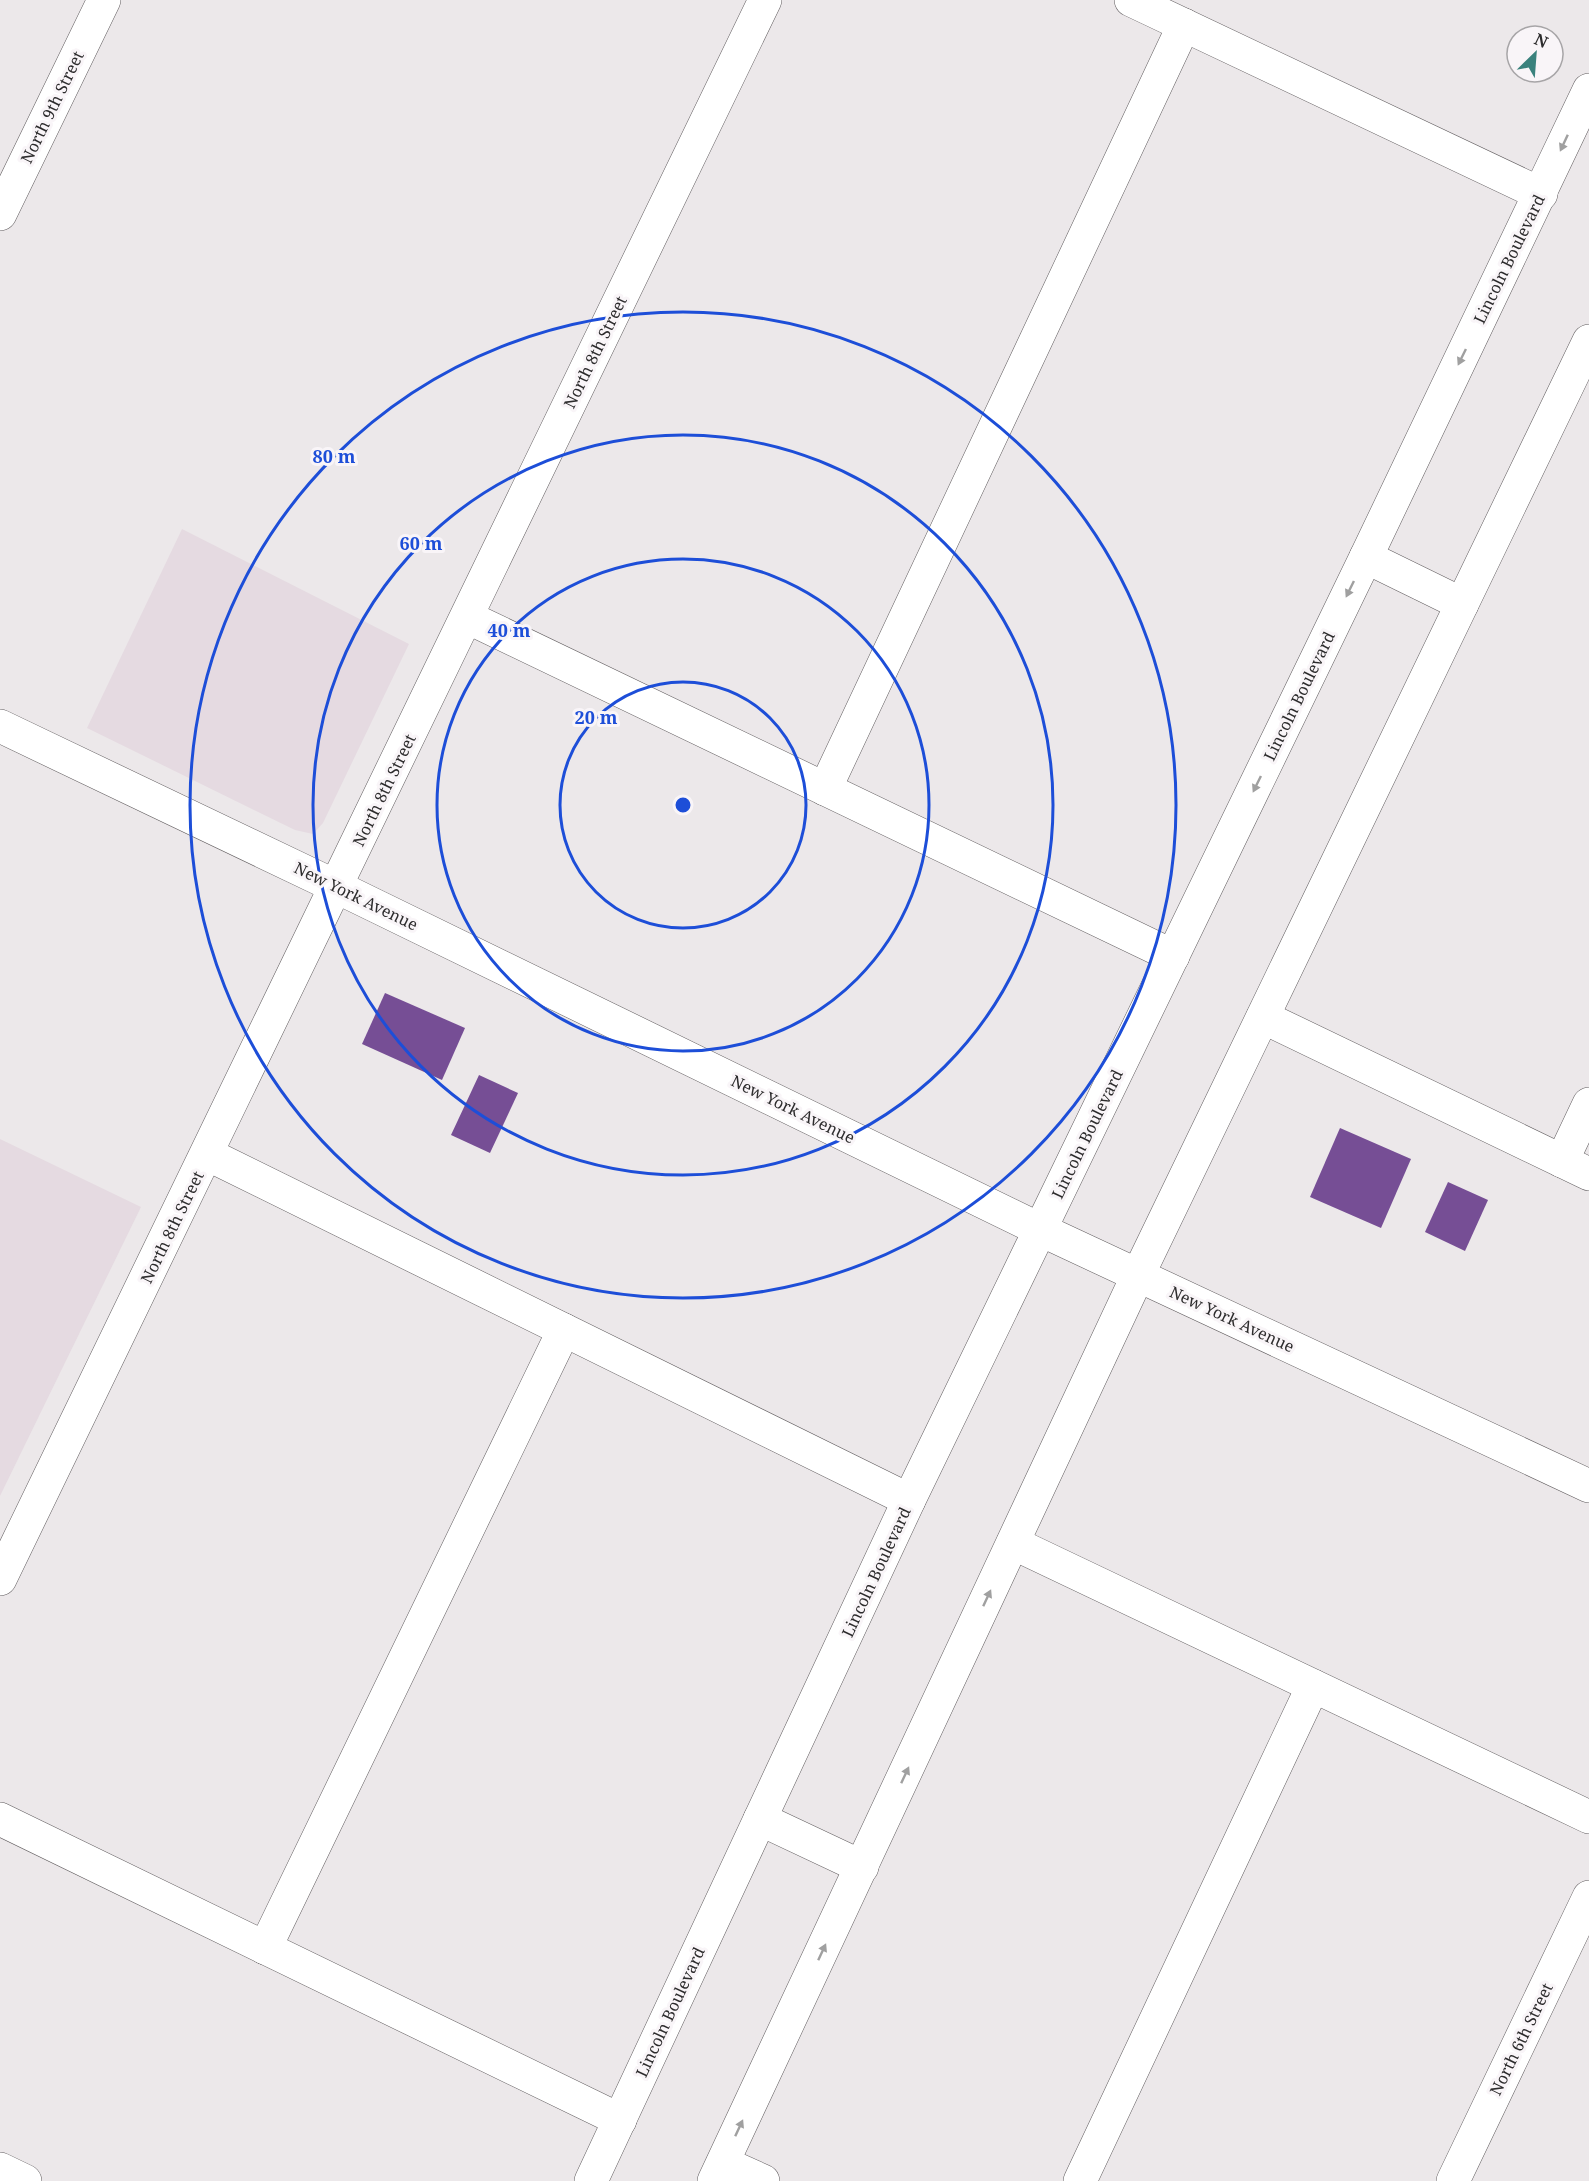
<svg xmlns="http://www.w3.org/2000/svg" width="1589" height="2181" font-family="'Noto Serif',serif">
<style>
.built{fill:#e5dae1}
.building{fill:#764e95}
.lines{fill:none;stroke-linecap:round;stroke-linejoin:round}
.minor-casing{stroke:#625e60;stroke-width:34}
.minor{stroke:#fff;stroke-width:33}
.oneway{fill:#a0a0a0}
.ring{fill:none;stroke:#1d4ed8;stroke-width:3}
.labels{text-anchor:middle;stroke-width:6;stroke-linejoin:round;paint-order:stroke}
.street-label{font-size:16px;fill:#2d2c2d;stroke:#f9f5f8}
.centre{fill:#1d4ed8;stroke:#f9f5f8;stroke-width:3}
.ring-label{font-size:18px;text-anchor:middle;font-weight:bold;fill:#1d4ed8;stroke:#f9f5f8;stroke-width:6;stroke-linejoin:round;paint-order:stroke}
</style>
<rect width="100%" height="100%" fill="#ece8ea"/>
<g class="built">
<path d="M182 529 409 644 323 823 313 834 295 830 87 728Z"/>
<path d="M0 1139 141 1207 0 1496Z"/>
</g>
<g class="building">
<path d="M385 993 465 1028 442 1080 362 1044Z"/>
<path d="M479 1075 518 1093 490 1153 451 1135Z"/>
<path d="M1340 1128 1411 1159 1381 1228 1310 1197Z"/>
<path d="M1448 1182 1488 1200 1465 1251 1425 1232Z"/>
</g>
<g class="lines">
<g class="minor-casing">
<g id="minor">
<path d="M1131 0 1541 194"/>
<path d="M0 214 104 0"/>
<path d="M1366 557 1462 604"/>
<path d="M467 617 1173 956"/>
<path d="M0 726 337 887 1041 1230 1589 1486"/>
<path d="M825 789 1184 25"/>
<path d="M1263 1017 1589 1174"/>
<path d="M207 1154 909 1500"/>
<path d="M1562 1161 1589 1104"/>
<path d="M1013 1543 1589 1817"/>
<path d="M0 1579 765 0"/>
<path d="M0 1819 620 2120"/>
<path d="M760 1819 862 1867"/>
<path d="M265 1948 564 1330"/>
<path d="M723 2163 763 2181"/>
<path d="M0 2169 25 2181"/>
<path d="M591 2181 909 1500 1366 557 1589 90"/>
<path d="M714 2181 1138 1275 1589 341"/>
<path d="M1080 2181 1313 1686"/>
<path d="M1453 2181 1589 1897"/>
</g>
</g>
<use href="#minor" class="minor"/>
</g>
<defs><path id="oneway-solid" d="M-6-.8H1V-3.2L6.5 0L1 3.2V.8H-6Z" transform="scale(1.5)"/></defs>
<g class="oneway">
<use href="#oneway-solid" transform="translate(1564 143) rotate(115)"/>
<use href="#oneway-solid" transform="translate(1462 357) rotate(116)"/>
<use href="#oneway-solid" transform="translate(1350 589) rotate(116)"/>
<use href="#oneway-solid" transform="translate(1257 784) rotate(116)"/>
<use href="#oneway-solid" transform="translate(987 1598) rotate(-65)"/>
<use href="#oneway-solid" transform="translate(905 1775) rotate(-65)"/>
<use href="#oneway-solid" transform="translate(822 1952) rotate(-65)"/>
<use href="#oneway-solid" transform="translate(739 2128) rotate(-65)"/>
</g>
<g class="ring">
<circle cx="683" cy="805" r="123"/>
<circle cx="683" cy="805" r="246"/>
<circle cx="683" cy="805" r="370"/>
<circle cx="683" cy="805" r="493"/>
</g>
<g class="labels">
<g class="street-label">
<text transform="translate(52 107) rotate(-64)" y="6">North 9th Street</text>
<text transform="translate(1509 259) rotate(-64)" y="6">Lincoln Boulevard</text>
<text transform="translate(595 352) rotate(-64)" y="6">North 8th Street</text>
<text transform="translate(1299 696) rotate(-64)" y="6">Lincoln Boulevard</text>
<text transform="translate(384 790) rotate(-64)" y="6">North 8th Street</text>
<text transform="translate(356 896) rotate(26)" y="6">New York Avenue</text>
<text transform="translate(793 1109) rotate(26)" y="6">New York Avenue</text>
<text transform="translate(1087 1134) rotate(-64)" y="6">Lincoln Boulevard</text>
<text transform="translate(172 1227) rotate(-64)" y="6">North 8th Street</text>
<text transform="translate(1232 1319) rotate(25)" y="6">New York Avenue</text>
<text transform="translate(876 1572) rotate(-65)" y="6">Lincoln Boulevard</text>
<text transform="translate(670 2012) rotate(-65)" y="6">Lincoln Boulevard</text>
<text transform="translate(1521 2039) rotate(-64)" y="6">North 6th Street</text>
</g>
</g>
<circle cx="683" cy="805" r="9" class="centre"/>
<g class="ring-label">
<text x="334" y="463">80 m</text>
<text x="421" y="550">60 m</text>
<text x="509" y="637">40 m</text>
<text x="596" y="724">20 m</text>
</g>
<g transform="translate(1535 54) rotate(25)"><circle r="28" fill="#f9f5f8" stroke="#a7a5a7" stroke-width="1.5"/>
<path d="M0-4.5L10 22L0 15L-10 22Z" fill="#3a827d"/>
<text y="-9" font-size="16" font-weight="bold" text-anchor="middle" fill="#2d2c2d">N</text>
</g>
</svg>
